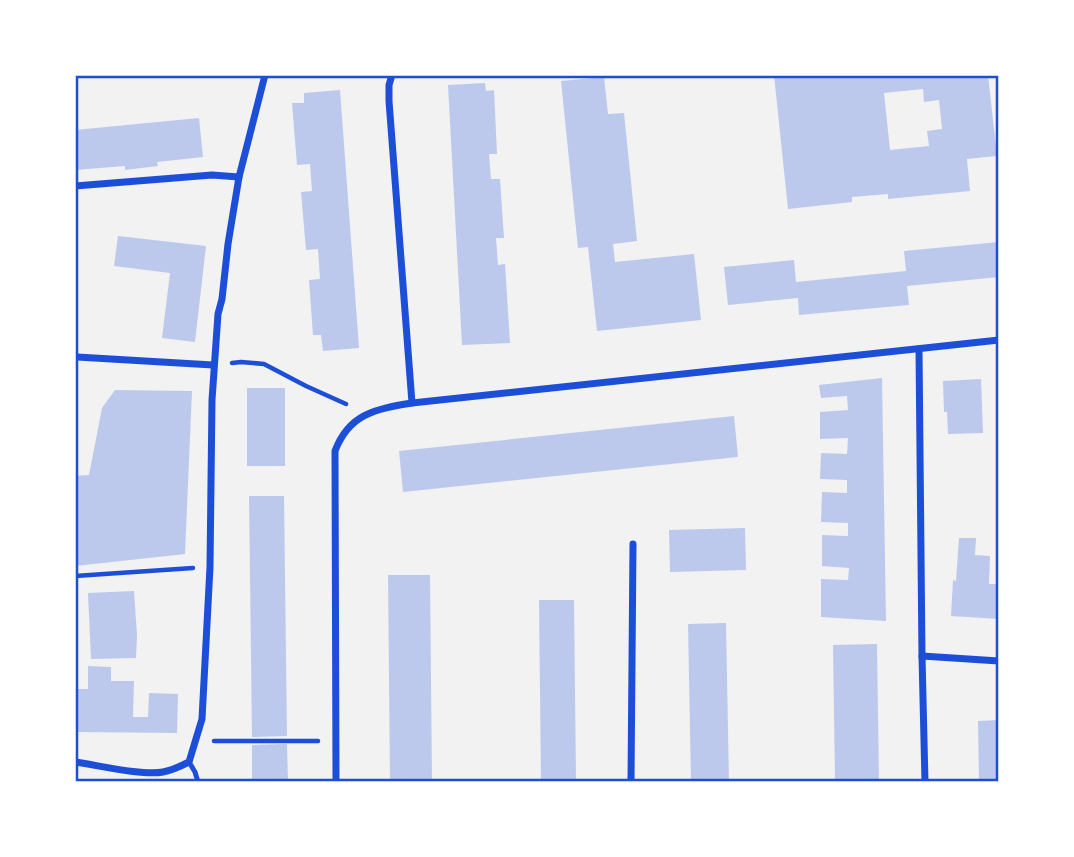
<svg xmlns="http://www.w3.org/2000/svg" width="1074" height="857" font-family="Jost,sans-serif">
<style>
.building{fill:#bdc9ec;fill-rule:evenodd}
.lines{fill:none;stroke-linecap:round;stroke-linejoin:round}
.path{stroke:#1d4ed8;stroke-width:4.5}
.service{stroke:#1d4ed8;stroke-width:5}
.minor{stroke:#1d4ed8;stroke-width:7}
.neatline{fill:none;stroke:#1d4ed8;stroke-width:2.5}
</style>
<rect width="100%" height="100%" fill="#f2f2f2"/>
<g class="building">
<path d="M774 75H988L997 156 967 159 970 191 888 199V194L852 197V202L788 209ZM923 89 924 102 939 100 942 129 927 131 929 146 890 150 884 93Z"/>
<path d="M604 77 608 114 624 113 637 241 613 244 615 262 694 254 701 320 597 331 588 247 578 248 561 81Z"/>
<path d="M485 83 486 91 494 90 497 154H489L491 179H500L504 238H496L498 265 505 264 510 343 462 345 448 85Z"/>
<path d="M340 90 359 348 323 351 321 335H313L309 280 320 279 318 249 306 250 301 192 312 191 310 164 297 165 292 103H304V93Z"/>
<path d="M199 118 203 157 157 162 158 166 125 170V166L75 170V130Z"/>
<path d="M118 236 206 246 195 342 162 338 170 273 114 266Z"/>
<path d="M999 242V277L907 286 909 305 799 315 798 298 728 305 724 267 794 260 796 282 906 271 904 251Z"/>
<path d="M882 378 886 621 821 617V579L848 580 849 568 822 566V535L848 536V523L821 522 822 492 847 493V480L820 479 821 453 847 454 848 438 820 439V412L848 410 847 396 821 398 819 385Z"/>
<path d="M981 379 983 433 948 434 947 412H944L943 381Z"/>
<rect x="247" y="388" width="38" height="78"/>
<path d="M115 390 192 391 185 554 75 566V476L89 475 102 408Z"/>
<path d="M734 416 738 457 403 492 399 451Z"/>
<path d="M249 496H284L287 736 252 737Z"/>
<path d="M745 528 746 570 670 572 669 530Z"/>
<path d="M959 538H976L975 555 990 556 989 584H999V619L951 616 953 580 956 581Z"/>
<path d="M388 575H430L432 782H390Z"/>
<path d="M134 591 137 635 136 658 91 659 88 593Z"/>
<path d="M539 600H574L576 782H541Z"/>
<path d="M726 623 729 782H691L688 624Z"/>
<path d="M877 644 879 782H835L833 645Z"/>
<path d="M88 666 111 667V681H134L133 717H148L149 693 178 694 177 733 75 732V689H88Z"/>
<path d="M999 720V782H979L978 721Z"/>
<path d="M287 744 288 782H252V745Z"/>
</g>
<g class="lines">
<g class="path">
<path d="M232 363 241 362 264 364 306 386 346 404"/>
<path d="M75 576 193 568"/>
<path d="M214 741H318"/>
</g>
<path class="service" d="M189 762 195 772 198 782"/>
<g class="minor">
<path d="M392 75 389 85V101L412 403"/>
<path d="M75 186 212 175 239 177"/>
<path d="M919 349 922 656 925 782"/>
<path d="M77 357 213 365"/>
<path d="M922 656 999 661"/>
<path d="M75 762C97 765 143 776 163 772 173 770 181 766 189 762L202 719 210 567 212 400 218 314 222 299 228 244 239 177 265 75"/>
<path d="M336 782 335 451C349 414 375 409 412 403L999 340"/>
<path d="M631 782 633 544"/>
</g>
</g>
<rect width="1074" height="857" fill="none" stroke="#ffffff" stroke-width="154"/>
<rect x="77" y="77" width="920" height="703" class="neatline"/>
</svg>
